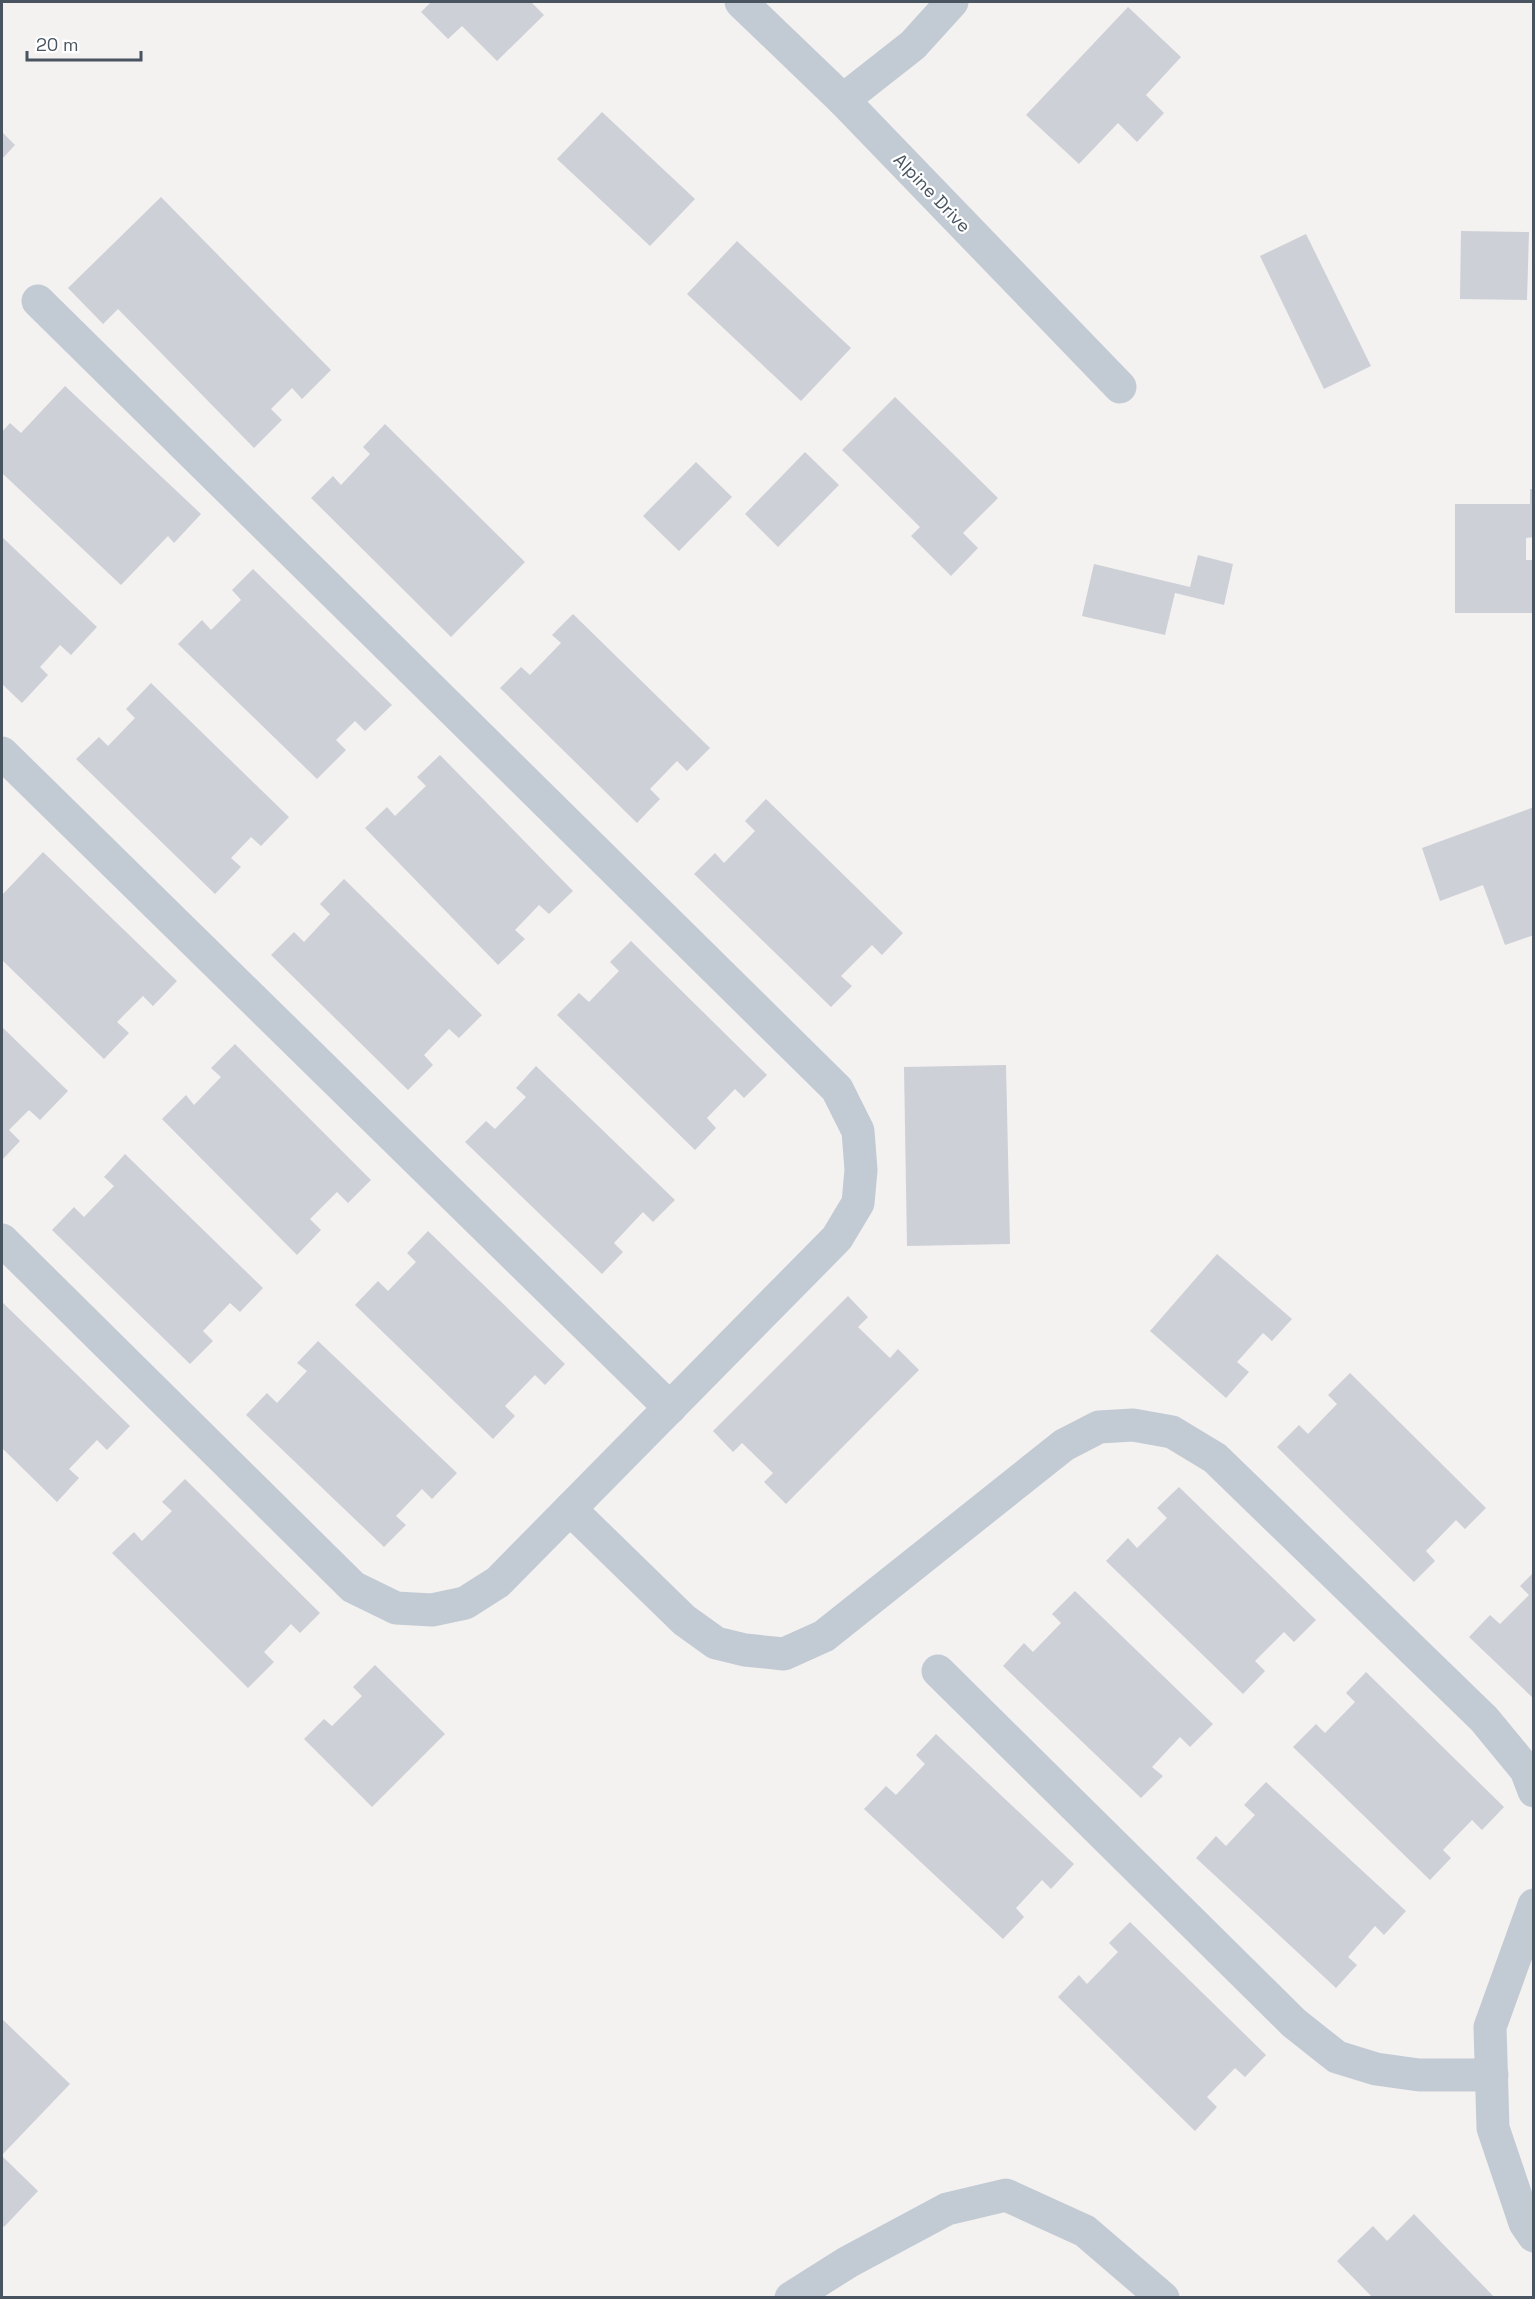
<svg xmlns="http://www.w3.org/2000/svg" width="1535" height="2299" font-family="'Space Grotesk',sans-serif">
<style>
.building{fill:#cdd0d6}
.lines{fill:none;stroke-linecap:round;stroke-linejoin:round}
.minor{stroke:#c2cbd3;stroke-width:33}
.labels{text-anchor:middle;stroke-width:4.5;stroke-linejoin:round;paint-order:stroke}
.street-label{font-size:18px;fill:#485460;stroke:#fff}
</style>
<rect width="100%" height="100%" fill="#f4f1f1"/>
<g class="building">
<path d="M431 2H531L544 15 497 61 462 26 448 39 421 12Z"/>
<path d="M1128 7 1181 57 1146 95 1164 113 1137 142 1118 123 1079 164 1026 115Z"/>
<path d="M602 112 695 199 650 246 557 159Z"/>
<path d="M2 132 15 145 2 159Z"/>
<path d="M161 197 331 370 302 399 292 388 271 409 282 420 254 448 118 309 103 324 68 288Z"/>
<path d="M1461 231 1529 232 1527 300 1460 299Z"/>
<path d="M1306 234 1371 366 1324 389 1260 256Z"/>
<path d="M737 241 851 348 801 401 687 294Z"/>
<path d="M65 386 201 514 174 543 168 536 121 585 2 473V432L10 423 21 433Z"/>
<path d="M895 397 998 498 963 533 978 548 951 576 911 536 920 527 842 450Z"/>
<path d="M385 424 525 562 451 637 311 498 333 476 341 485 370 454 363 447Z"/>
<path d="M805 452 839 485 778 547 745 514Z"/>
<path d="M696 462 732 497 679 551 643 516Z"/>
<path d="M1530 489H1534V537L1526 538V560H1534V613H1455V504H1530Z"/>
<path d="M2 537 97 627 71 655 60 645 40 667 48 675 22 703 2 684Z"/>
<path d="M1198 555 1233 564 1224 605 1175 593 1165 635 1082 616 1094 564 1190 587Z"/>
<path d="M253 569 392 705 365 731 355 721 336 740 346 750 317 779 178 644 202 620 211 630 241 600 232 590Z"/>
<path d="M573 614 710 748 687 771 677 761 650 789 660 799 637 823 500 688 521 667 530 675 561 643 552 635Z"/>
<path d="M151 683 289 817 261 846 251 837 231 858 241 867 215 894 76 759 99 737 108 746 135 718 126 709Z"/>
<path d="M440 755 573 891 549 914 539 905 515 930 525 939 498 965 365 828 387 807 395 816 426 786 417 777Z"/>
<path d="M766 799 903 933 882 955 872 945 841 976 852 986 831 1007 694 874 715 853 724 863 755 831 745 821Z"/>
<path d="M1534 807V935L1505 945 1483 885 1440 901 1422 848Z"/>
<path d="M43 852 177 981 153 1006 143 996 117 1022 129 1033 104 1059 2 960V895Z"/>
<path d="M344 879 482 1015 459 1038 449 1029 424 1055 433 1065 408 1090 271 955 294 932 304 942 330 914 320 904Z"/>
<path d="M631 941 767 1075 744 1098 735 1089 707 1118 716 1128 695 1150 557 1015 579 993 589 1002 619 971 610 962Z"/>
<path d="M2 1027 68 1091 40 1120 29 1110 9 1130 20 1141 2 1160Z"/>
<path d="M235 1044 371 1180 348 1203 337 1192 310 1219 321 1230 297 1255 162 1119 186 1095 194 1105 221 1077 211 1068Z"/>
<path d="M1006 1065 1010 1244 907 1246 904 1067Z"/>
<path d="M536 1066 675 1200 653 1222 643 1212 614 1243 623 1252 602 1274 465 1142 486 1121 495 1129 526 1097 516 1088Z"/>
<path d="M125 1154 263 1288 240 1312 230 1303 203 1331 213 1341 190 1364 52 1230 74 1207 84 1217 114 1186 104 1177Z"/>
<path d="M428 1231 565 1364 545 1385 535 1375 505 1406 515 1416 493 1439 355 1305 378 1281 388 1291 416 1262 407 1253Z"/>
<path d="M1217 1254 1292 1319 1272 1341 1263 1333 1237 1362 1249 1372 1226 1398 1150 1331Z"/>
<path d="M848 1296 868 1317 858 1327 890 1358 898 1349 919 1370 786 1504 764 1482 773 1473 742 1443 733 1452 713 1431Z"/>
<path d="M2 1302 130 1426 107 1450 97 1440 69 1469 79 1478 57 1502 2 1448Z"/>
<path d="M318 1341 457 1473 432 1499 422 1489 396 1516 406 1525 384 1547 246 1415 267 1393 277 1403 307 1371 297 1363Z"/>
<path d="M1350 1373 1486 1508 1465 1529 1456 1520 1426 1551 1435 1561 1414 1582 1277 1447 1299 1425 1308 1434 1337 1404 1328 1395Z"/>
<path d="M185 1479 320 1613 300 1633 291 1624 264 1652 274 1662 248 1688 112 1553 134 1532 142 1541 172 1511 162 1502Z"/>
<path d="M1179 1487 1316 1620 1294 1642 1284 1632 1255 1661 1265 1671 1243 1694 1106 1561 1128 1538 1137 1548 1167 1518 1157 1508Z"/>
<path d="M1534 1572V1699L1469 1637 1490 1615 1500 1624 1529 1595 1520 1586Z"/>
<path d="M1075 1591 1213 1724 1190 1747 1180 1737 1152 1767 1163 1776 1141 1798 1003 1666 1024 1643 1033 1652 1061 1623 1052 1614Z"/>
<path d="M375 1665 445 1734 372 1807 304 1739 324 1719 332 1726 362 1696 353 1687Z"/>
<path d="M1366 1672 1504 1807 1482 1830 1472 1820 1443 1850 1451 1858 1430 1880 1293 1747 1316 1724 1325 1733 1355 1702 1346 1693Z"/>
<path d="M936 1734 1074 1864 1051 1889 1042 1880 1016 1908 1024 1917 1003 1939 864 1809 886 1786 896 1795 925 1764 916 1755Z"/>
<path d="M1266 1782 1406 1911 1384 1935 1375 1926 1348 1957 1357 1965 1336 1988 1196 1858 1216 1836 1226 1846 1255 1815 1244 1805Z"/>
<path d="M1130 1922 1266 2055 1245 2077 1235 2068 1207 2097 1217 2107 1195 2131 1058 1997 1079 1975 1087 1984 1118 1952 1109 1943Z"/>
<path d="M2 2019 70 2084 2 2155Z"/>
<path d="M2 2156 38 2191 4 2227 2 2224Z"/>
<path d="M1414 2214 1495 2298H1373L1337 2261 1373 2226 1387 2241Z"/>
</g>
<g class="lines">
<g class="minor">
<path d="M741 2 843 100 1120 387"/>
<path d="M843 100 913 45 952 2"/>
<path d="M2 753 670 1408"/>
<path d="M2 1240 353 1587 396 1608 432 1610 465 1603 498 1582 837 1238 858 1203 861 1170 858 1131 837 1089 38 301"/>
<path d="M570 1509 684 1620 716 1643 745 1650 784 1654 824 1636 1064 1445 1099 1427 1133 1425 1172 1432 1215 1458 1484 1719 1526 1770 1534 1791"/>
<path d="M938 1671 1294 2023 1337 2057 1376 2069 1419 2075H1492"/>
<path d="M1534 1905 1490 2027 1493 2128 1525 2223 1534 2236"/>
<path d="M791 2298 848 2262 947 2209 1006 2195 1085 2231 1163 2298"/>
</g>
</g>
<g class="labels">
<g class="street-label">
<text transform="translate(932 193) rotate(46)" y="6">Alpine Drive</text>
</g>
</g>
<rect width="1535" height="2299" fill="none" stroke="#485460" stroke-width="6"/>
<path d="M27 51v9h114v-9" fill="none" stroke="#485460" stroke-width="3"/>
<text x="36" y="51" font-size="18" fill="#485460" stroke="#ffffff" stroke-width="4.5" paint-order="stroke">20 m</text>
</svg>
